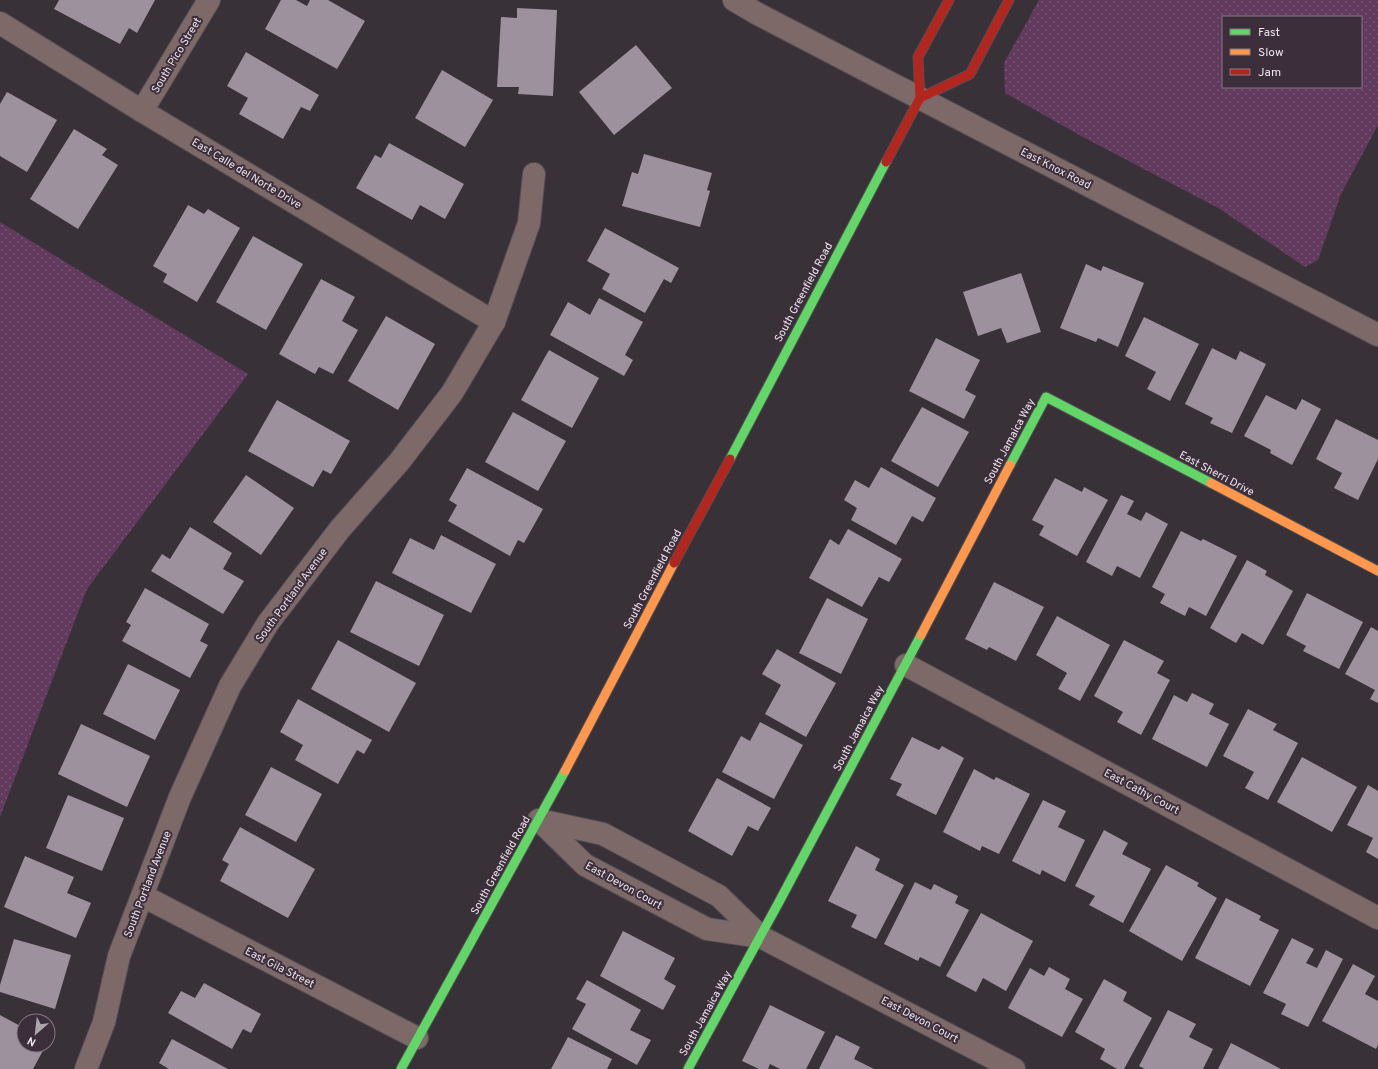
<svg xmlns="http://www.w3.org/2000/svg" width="1378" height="1069" font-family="Overpass,sans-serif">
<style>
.grass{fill:url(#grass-dots);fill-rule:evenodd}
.building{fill:#9c919c}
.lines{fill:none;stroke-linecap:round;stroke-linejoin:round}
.street-casing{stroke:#544f54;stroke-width:24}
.fast-casing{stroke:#544f54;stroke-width:11}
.slow-casing{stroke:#544f54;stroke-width:11}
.jam-casing{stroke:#544f54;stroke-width:11}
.street{stroke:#7d6967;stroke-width:22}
.fast{stroke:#63d668;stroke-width:9}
.slow{stroke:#ff974d;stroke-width:9}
.jam{stroke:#b3261e;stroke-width:9}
.labels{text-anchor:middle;stroke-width:4;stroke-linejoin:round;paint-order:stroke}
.street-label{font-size:11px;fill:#ede4ec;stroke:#3c2e3b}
</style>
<defs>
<pattern id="grass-dots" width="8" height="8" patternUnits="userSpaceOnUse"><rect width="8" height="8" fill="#613a5e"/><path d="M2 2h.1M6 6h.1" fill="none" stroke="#785675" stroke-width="1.8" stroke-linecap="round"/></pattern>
</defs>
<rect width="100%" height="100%" fill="#383238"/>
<g class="grass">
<path d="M1039 0H1378V125L1341 194 1318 260 1305 267 1220 209 1083 137 1005 93 1004 63ZM1223 17H1361V87H1223Z"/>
<path d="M0 222 248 374 87 589 0 817Z"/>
</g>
<g class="building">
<path d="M59 0H155L137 33 129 28 120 44 54 9Z"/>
<path d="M281 0H296L307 6 310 0H328L365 21 337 69 265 29Z"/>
<path d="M517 8 557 10 553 96 518 94 519 87H497L501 17 517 18Z"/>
<path d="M636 45 672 88 614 135 579 92Z"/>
<path d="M246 52 319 95 310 111 301 107 283 139 239 114 248 98 227 86Z"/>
<path d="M442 70 493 100 465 147 415 118Z"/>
<path d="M7 92 57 120 27 172 0 156V104Z"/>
<path d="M74 129 107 149 102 155 118 165 78 229 30 199Z"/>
<path d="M389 143 464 184 445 219 420 205 412 220 356 188 375 155 381 158Z"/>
<path d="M644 154 712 173 707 190 710 191 700 227 622 206 632 172 638 174Z"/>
<path d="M188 205 204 214 208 209 240 228 197 302 163 282 167 274 153 266Z"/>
<path d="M605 228 679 268 671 283 664 279 645 313 602 289 610 274 587 261Z"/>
<path d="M253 236 303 264 266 330 216 302Z"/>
<path d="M1086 264 1101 271 1103 266 1144 283 1118 347 1098 338 1096 342 1060 328Z"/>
<path d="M1021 273 1041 332 1007 343 1001 328 978 336 963 292Z"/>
<path d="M321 279 355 297 342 321 358 330 333 374 319 367 315 374 279 354Z"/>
<path d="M599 298 643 322 625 355 633 360 624 376 550 335 568 302 590 315Z"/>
<path d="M386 316 435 344 398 410 348 381Z"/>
<path d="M1144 317 1199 344 1170 401 1147 389 1156 372 1125 356Z"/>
<path d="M936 338 980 360 965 390 976 396 964 419 909 391Z"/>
<path d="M1212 348 1236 360 1240 351 1266 364 1232 433 1210 423 1213 418 1185 404Z"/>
<path d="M549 350 599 378 572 428 521 400Z"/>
<path d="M1266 395 1296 410 1302 399 1321 409 1292 465 1270 453 1271 450 1244 436Z"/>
<path d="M277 400 350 441 331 474 323 470 313 487 248 451Z"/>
<path d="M922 407 969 432 938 487 891 461Z"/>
<path d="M513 412 566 441 538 491 485 462Z"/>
<path d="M1336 419 1378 440V459L1358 500 1334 488 1342 473 1316 459Z"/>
<path d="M881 467 936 498 923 522 912 516 896 545 851 520 857 508 844 500 855 480 869 488Z"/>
<path d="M467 468 543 509 524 543 518 540 510 556 448 521 457 505 449 500Z"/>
<path d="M246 475 294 508 261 555 213 522Z"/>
<path d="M1055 478 1082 492 1084 487 1108 500 1077 556 1039 535 1044 526 1032 520Z"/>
<path d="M1121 495 1134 501 1127 514 1141 521 1146 512 1168 524 1140 578 1117 566 1112 576 1086 562Z"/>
<path d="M190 527 232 553 223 569 244 581 223 614 151 571 162 554 170 559Z"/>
<path d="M848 529 902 559 889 582 879 577 862 607 809 578 830 539 839 545Z"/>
<path d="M1181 531 1201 541 1203 539 1237 556 1206 616 1189 607 1185 616 1160 603 1165 594 1152 587Z"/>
<path d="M441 535 496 564 471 613 392 573 410 538 434 550Z"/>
<path d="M1247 560 1267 571 1265 575 1293 591 1263 645 1242 633 1236 643 1210 628Z"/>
<path d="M376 581 444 615 419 666 350 632Z"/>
<path d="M994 582 1044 607 1016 661 989 647 987 650 965 639Z"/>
<path d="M145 588 209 624 200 641 208 645 190 678 122 641 131 625 126 622Z"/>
<path d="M1307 593 1363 622 1339 669 1303 651 1306 646 1286 635Z"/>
<path d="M827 598 868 619 841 674 799 653Z"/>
<path d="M1057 616 1110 645 1080 701 1058 689 1067 673 1036 655Z"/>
<path d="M1371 627 1378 631V703L1370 699 1375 690 1345 674Z"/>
<path d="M338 640 416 683 389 732 311 689Z"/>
<path d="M1124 640 1164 661 1157 673 1170 680 1141 735 1117 722 1123 712 1094 696Z"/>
<path d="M777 649 836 683 806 737 765 714 781 685 762 674Z"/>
<path d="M128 664 180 690 155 740 103 714Z"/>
<path d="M1192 693 1214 704 1209 714 1229 724 1207 767 1152 739 1174 695 1187 702Z"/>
<path d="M298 699 372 740 364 754 357 750 338 784 295 760 303 745 280 732Z"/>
<path d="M1248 709 1277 724 1273 730 1298 743 1268 800 1245 788 1254 772 1223 756Z"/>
<path d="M760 722 803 745 774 799 722 772 741 736 750 741Z"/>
<path d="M81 724 150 756 127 807 58 774Z"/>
<path d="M912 737 939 750 942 746 964 758 936 815 896 795 902 784 890 779Z"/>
<path d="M1302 757 1357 787 1332 832 1277 802Z"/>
<path d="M271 767 322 794 296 842 245 815Z"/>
<path d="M974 769 994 780 996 777 1030 794 999 854 982 846 980 851 943 832Z"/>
<path d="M717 778 771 808 758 831 748 826 732 856 688 831Z"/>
<path d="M1368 785 1378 791V859L1366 852 1373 838 1347 825Z"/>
<path d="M68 795 124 818 102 871 46 848Z"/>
<path d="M1043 800 1066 811 1058 827 1085 840 1065 882 1042 870 1040 875 1012 861Z"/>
<path d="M240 827 315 869 288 918 220 881 229 864 222 860Z"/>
<path d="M1104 830 1128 843 1122 854 1151 869 1123 923 1089 905 1095 896 1075 886Z"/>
<path d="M856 846 880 859 875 870 904 885 876 939 851 927 857 915 828 901Z"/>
<path d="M25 856 74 877 67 893 91 903 76 938 4 907Z"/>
<path d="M1166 865 1199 883 1197 886 1217 898 1182 961 1129 931Z"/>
<path d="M915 882 931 890 934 884 958 896 955 903 969 910 940 967 920 957 918 961 884 944Z"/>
<path d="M1226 898 1261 916 1259 920 1279 930 1250 986 1195 958Z"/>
<path d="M981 913 1033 941 1006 991 983 978 976 992 946 976Z"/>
<path d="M623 931 675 958 664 979 676 986 663 1010 600 976Z"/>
<path d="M1292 938 1314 949 1306 963 1317 968 1326 950 1343 959 1308 1027 1281 1014 1286 1004 1263 993Z"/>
<path d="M14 939 71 955 55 1009 0 992V985Z"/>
<path d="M1353 964 1375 976 1365 994 1378 1001V1045L1376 1049 1322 1021Z"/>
<path d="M1049 967 1070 979 1065 989 1083 999 1062 1037 1008 1008 1030 968 1044 976Z"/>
<path d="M1104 979 1127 992 1123 1001 1152 1018 1124 1069H1117L1100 1059 1105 1049 1075 1032Z"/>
<path d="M587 980 641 1010 630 1030 651 1040 637 1065 572 1029 586 1004 576 999Z"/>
<path d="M204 983 261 1014 251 1033 243 1029 232 1049 168 1013 181 991 195 998Z"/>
<path d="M770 1005 825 1032 806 1069H780L770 1064 768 1069H759L742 1061Z"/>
<path d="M1168 1010 1196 1024 1189 1037 1213 1049 1203 1069H1145L1139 1066Z"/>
<path d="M0 1015 24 1028V1045H46L33 1069H0Z"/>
<path d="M836 1035 860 1047 854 1059 874 1069H819Z"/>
<path d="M568 1037 612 1059 607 1069H551Z"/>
<path d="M172 1039 228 1069H169L159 1063Z"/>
<path d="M1231 1043 1281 1069H1218Z"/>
</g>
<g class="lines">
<g class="street-casing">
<g id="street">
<path d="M734 0 756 13 875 75 1378 335"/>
<path d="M0 23 142 111 494 322"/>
<path d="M142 111 209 0"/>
<path d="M906 665 1378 918"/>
<path d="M539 820 603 834 719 896 761 937 1014 1069"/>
<path d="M539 820 585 865 707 929 761 937"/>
<path d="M143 896 417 1038"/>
<path d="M86 1069 104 1022 119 956 180 797 230 686 268 623 340 529 399 462 452 393 494 322 529 223 534 174"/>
</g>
</g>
<g class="fast-casing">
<g id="fast">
<path d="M730 459 886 162"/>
<path d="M1010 465 1046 397 1211 483"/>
<path d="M401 1069 565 771"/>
<path d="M688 1069 779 902 921 635"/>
</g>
</g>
<g class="slow-casing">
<g id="slow">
<path d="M1211 483 1378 571"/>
<path d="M921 635 1010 465"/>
<path d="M565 771 674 563"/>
</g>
</g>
<g class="jam-casing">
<g id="jam">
<path d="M920 98 970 74 1009 0"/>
<path d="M886 162 920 98 918 57 949 0"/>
<path d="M674 563 730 459"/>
</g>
</g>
<use href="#street" class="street"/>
<use href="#fast" class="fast"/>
<use href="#slow" class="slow"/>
<use href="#jam" class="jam"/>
</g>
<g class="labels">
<g class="street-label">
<text transform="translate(176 55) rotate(-59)" y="4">South Pico Street</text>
<text transform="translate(1056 168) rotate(27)" y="4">East Knox Road</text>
<text transform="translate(247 173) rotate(31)" y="4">East Calle del Norte Drive</text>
<text transform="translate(803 292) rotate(-62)" y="4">South Greenfield Road</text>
<text transform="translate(1009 441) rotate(-62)" y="4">South Jamaica Way</text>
<text transform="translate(1217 473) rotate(28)" y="4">East Sherri Drive</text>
<text transform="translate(652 579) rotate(-62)" y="4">South Greenfield Road</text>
<text transform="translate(291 595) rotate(-54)" y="4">South Portland Avenue</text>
<text transform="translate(858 728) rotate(-62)" y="4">South Jamaica Way</text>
<text transform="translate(1142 791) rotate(28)" y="4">East Cathy Court</text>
<text transform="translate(500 865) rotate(-61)" y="4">South Greenfield Road</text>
<text transform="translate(147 884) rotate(-69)" y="4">South Portland Avenue</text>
<text transform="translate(624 885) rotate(29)" y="4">East Devon Court</text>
<text transform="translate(280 967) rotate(27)" y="4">East Gila Street</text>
<text transform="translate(705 1013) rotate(-61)" y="4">South Jamaica Way</text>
<text transform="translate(920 1019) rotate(28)" y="4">East Devon Court</text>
</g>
</g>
<rect x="1222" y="16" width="140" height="72" fill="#3c2e3b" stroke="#837782"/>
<rect x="1230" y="29" width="20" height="6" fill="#63d668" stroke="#837782"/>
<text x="1258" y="36" font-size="12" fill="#ede4ec">Fast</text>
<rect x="1230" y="49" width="20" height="6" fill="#ff974d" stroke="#837782"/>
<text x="1258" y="56" font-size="12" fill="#ede4ec">Slow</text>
<rect x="1230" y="69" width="20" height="6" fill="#b3261e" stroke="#837782"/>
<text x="1258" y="76" font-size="12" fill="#ede4ec">Jam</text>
<g transform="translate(36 1033) rotate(208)"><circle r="19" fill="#3c2e3b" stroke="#837782"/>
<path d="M0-3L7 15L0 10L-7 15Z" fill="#aea6ad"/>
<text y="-6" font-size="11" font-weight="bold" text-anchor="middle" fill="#ede4ec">N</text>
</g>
</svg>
